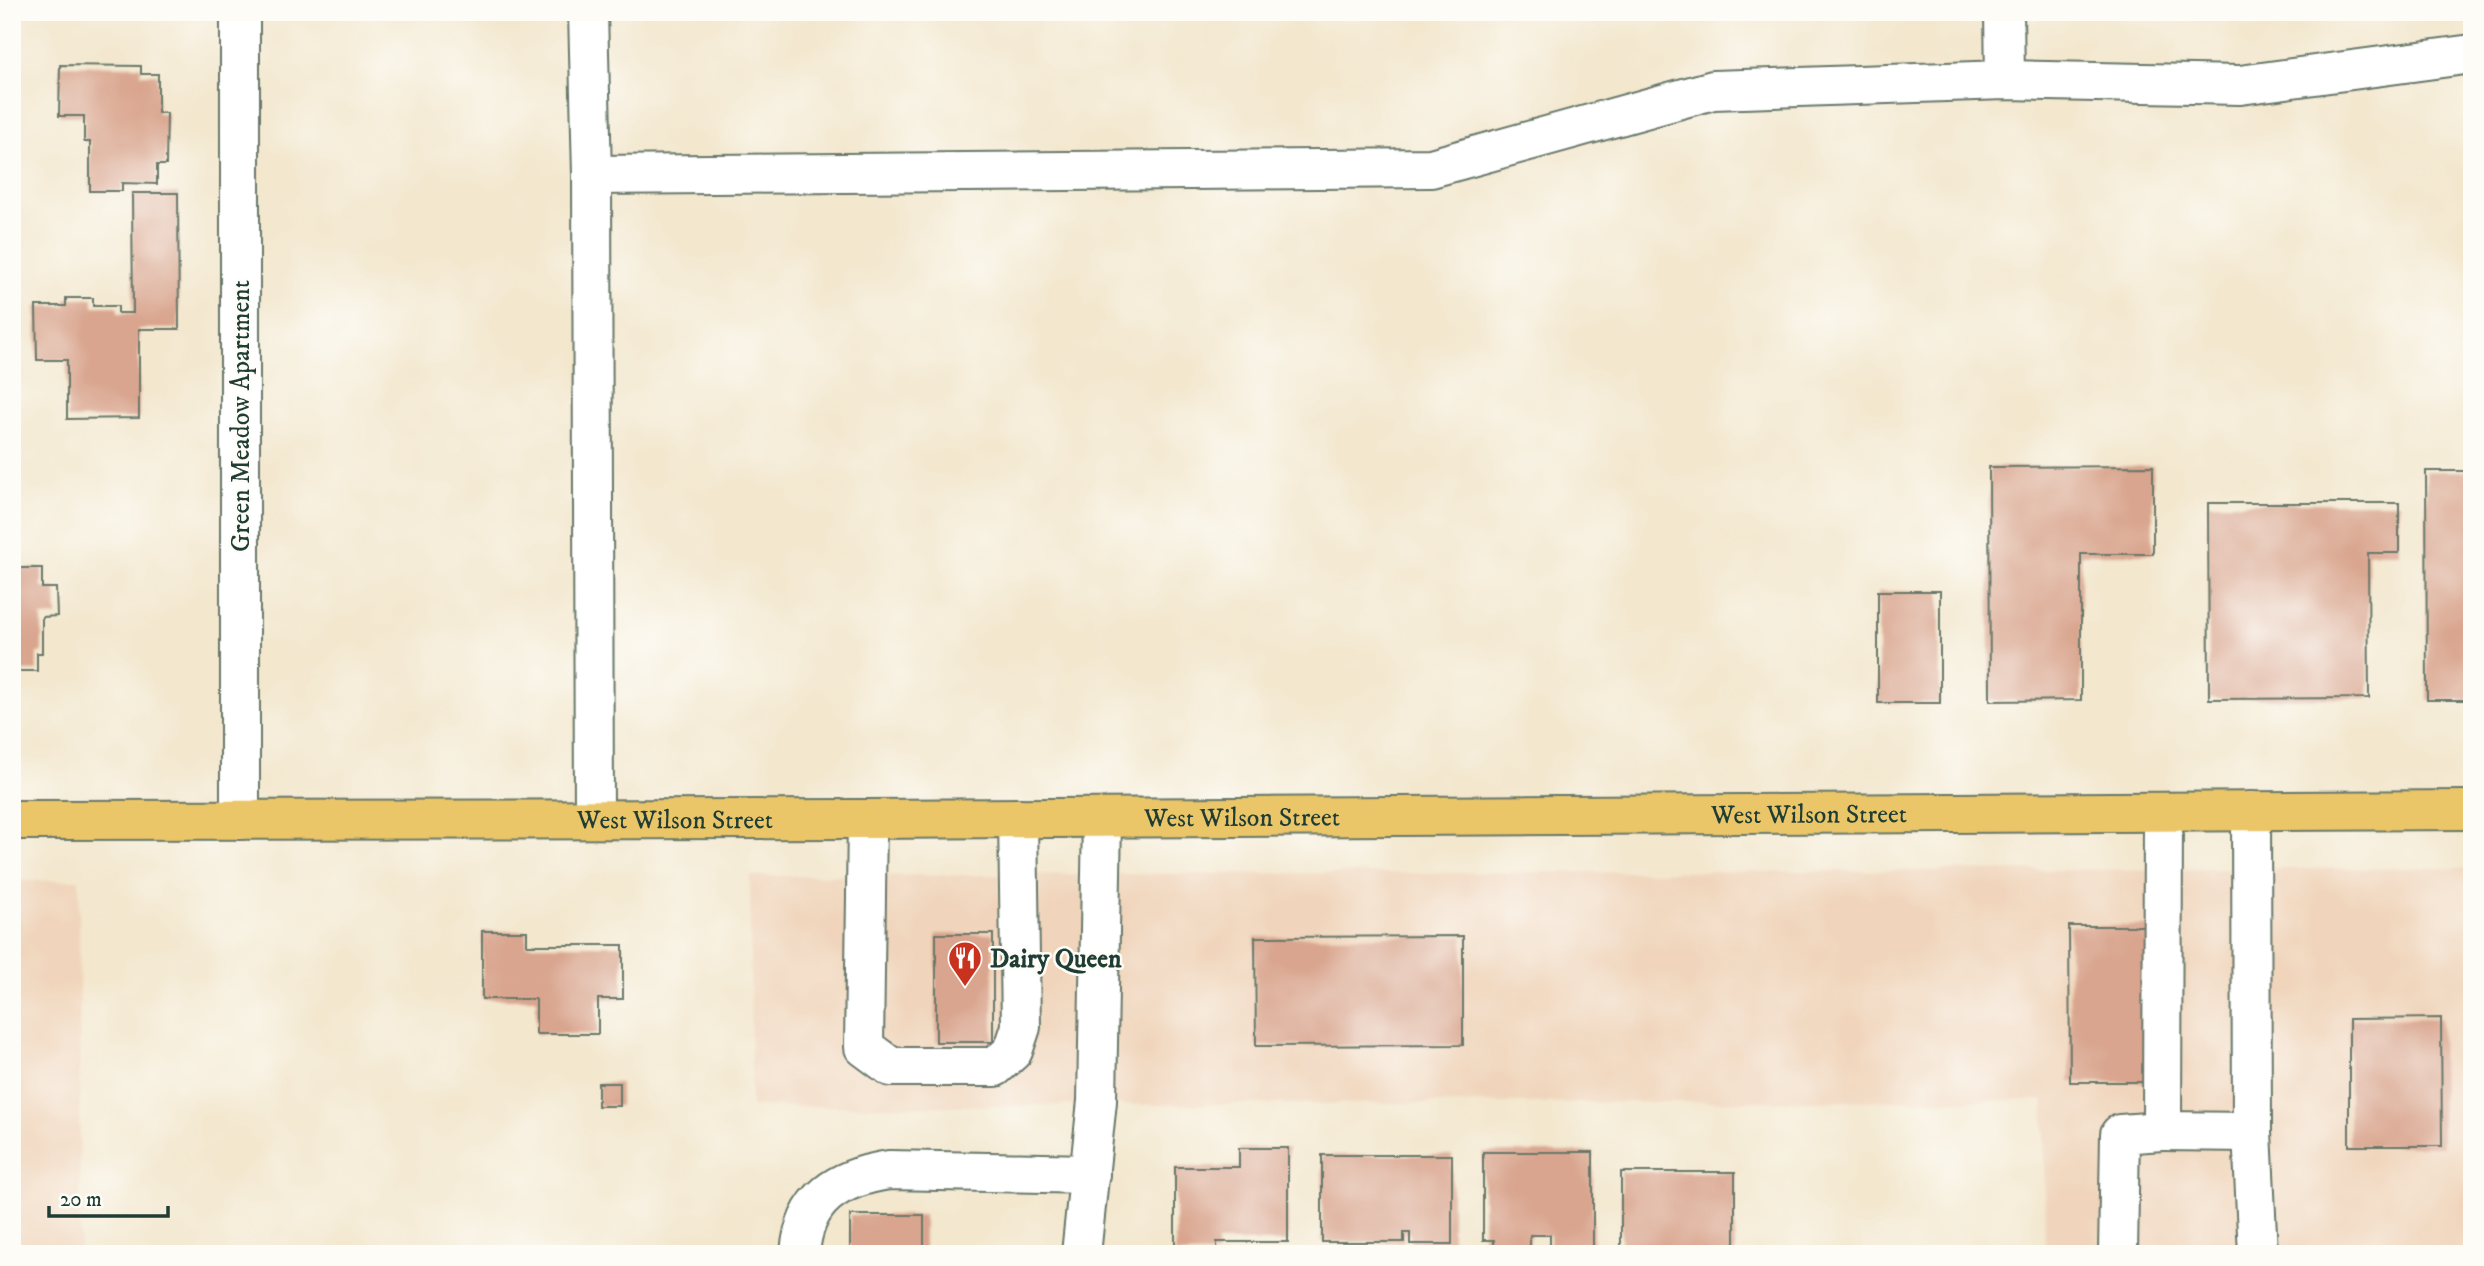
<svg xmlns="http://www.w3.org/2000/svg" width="2484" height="1266" font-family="'IM FELL DW Pica',serif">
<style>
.built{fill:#f0d5bc}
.building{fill:#d9a58e}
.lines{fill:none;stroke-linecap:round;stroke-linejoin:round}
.minor-casing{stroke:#69786a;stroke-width:42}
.major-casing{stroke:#69786a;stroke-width:42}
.minor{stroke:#fff;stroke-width:38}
.major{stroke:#ebc669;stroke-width:38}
.labels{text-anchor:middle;stroke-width:5;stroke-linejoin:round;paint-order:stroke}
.street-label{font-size:26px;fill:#1f3d34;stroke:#fdfcf7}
.poi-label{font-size:26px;font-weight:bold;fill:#1f3d34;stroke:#fdfcf7;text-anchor:start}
</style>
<rect width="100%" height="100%" fill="#fdfcf7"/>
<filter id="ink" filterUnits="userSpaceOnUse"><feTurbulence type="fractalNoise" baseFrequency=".0143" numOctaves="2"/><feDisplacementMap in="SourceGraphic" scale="14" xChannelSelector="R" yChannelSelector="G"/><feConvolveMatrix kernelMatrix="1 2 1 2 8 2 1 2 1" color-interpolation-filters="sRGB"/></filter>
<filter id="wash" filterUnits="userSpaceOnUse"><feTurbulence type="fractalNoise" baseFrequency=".00686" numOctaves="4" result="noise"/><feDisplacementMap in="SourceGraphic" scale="28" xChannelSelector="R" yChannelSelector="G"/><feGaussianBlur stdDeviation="1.57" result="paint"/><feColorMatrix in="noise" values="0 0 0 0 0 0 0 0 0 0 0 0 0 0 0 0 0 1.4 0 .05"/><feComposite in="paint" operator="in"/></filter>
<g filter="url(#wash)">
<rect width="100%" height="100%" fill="#f3e7ce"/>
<g class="built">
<path d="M2472 868V1254H2045L2044 1100 751 1107 750 876Z"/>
<path d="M79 880 80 1254H12V881Z"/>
</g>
<g id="blocks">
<g class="building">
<path d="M60 65 141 66V74H158V113H167L166 165H157V184L122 183V191H90V142H84V116H59Z"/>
<path d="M132 193H178L179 329H139V418L67 419V360H37L36 306H66V298H93V306H118V313H133Z"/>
<rect x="12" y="203" width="5" height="29"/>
<path d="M2153 466V554H2081V700L1990 701 1989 467Z"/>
<path d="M2426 471H2472V700H2427Z"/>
<path d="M2208 503H2399V553H2368L2369 698 2209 699Z"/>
<path d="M12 568H42V588H56L57 616 42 617V653H37V671H12Z"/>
<rect x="1878" y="591" width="62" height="112"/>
<path d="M2069 926H2150L2151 1082H2070Z"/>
<path d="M482 931H527V945H623V999H598V1034H536V999H482Z"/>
<rect x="936" y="934" width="57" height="108"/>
<path d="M1463 936V1045L1256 1046 1255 937Z"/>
<path d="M2441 1018 2442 1146H2349V1019Z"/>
<rect x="598" y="1083" width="22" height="23"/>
<path d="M1239 1148H1288V1242H1217V1254H1175V1167H1239Z"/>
<path d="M1483 1152H1593V1254H1550V1235H1530V1254H1494V1240H1483Z"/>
<path d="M1322 1155H1452V1244H1410V1233H1404V1242H1322Z"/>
<rect x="1621" y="1172" width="114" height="82"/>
<rect x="850" y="1215" width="74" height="39"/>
</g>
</g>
</g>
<g filter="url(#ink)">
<use href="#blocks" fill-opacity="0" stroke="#69786a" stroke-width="2"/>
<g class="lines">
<g class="minor-casing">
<g id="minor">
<path d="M240 12V820"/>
<path d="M588 12 592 175 594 819"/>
<path d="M2004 12 2005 80"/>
<path d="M592 175 1431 168 1713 90 2005 80 2240 85 2472 54"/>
<path d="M2251 811 2252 1132 2258 1254"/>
<path d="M2163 812 2162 1131 2252 1132"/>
<path d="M867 819 864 1047 891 1067H995L1013 1051 1021 1027 1018 818"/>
<path d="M800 1254C804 1198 838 1178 889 1170L1090 1174"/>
<path d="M1081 1254 1097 1101 1102 818"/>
<path d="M2118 1254 2120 1134 2162 1131"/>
</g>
</g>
<g class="major-casing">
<g id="major">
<path id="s1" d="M12 820 867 819 2472 810"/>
</g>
</g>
<use href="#minor" class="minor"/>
<use href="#major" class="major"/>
</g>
</g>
<defs>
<g id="restaurant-pin" transform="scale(1.75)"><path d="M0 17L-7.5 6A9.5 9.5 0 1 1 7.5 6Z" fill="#c8321e" stroke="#fdfcf7"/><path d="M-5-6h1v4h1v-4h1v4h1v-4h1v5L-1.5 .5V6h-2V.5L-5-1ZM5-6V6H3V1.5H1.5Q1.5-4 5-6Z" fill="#fff"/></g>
</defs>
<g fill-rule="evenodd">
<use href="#restaurant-pin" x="965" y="958"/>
</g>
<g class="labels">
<g class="street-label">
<text transform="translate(240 416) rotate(-90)" y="9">Green Meadow Apartment</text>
<text dy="9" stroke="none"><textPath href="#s1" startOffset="1797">West Wilson Street</textPath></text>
<text dy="9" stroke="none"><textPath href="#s1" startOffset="1230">West Wilson Street</textPath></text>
<text dy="9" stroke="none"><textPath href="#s1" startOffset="663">West Wilson Street</textPath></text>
</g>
<g class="poi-label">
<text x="990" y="967">Dairy Queen</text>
</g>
</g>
<rect width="2484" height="1266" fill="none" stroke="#fdfcf7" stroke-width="42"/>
<path d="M49 1206v10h119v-10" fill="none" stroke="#1f3d34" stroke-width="3.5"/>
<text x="60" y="1206" font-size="21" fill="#1f3d34" stroke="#fdfcf7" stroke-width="5" paint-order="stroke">20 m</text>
</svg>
